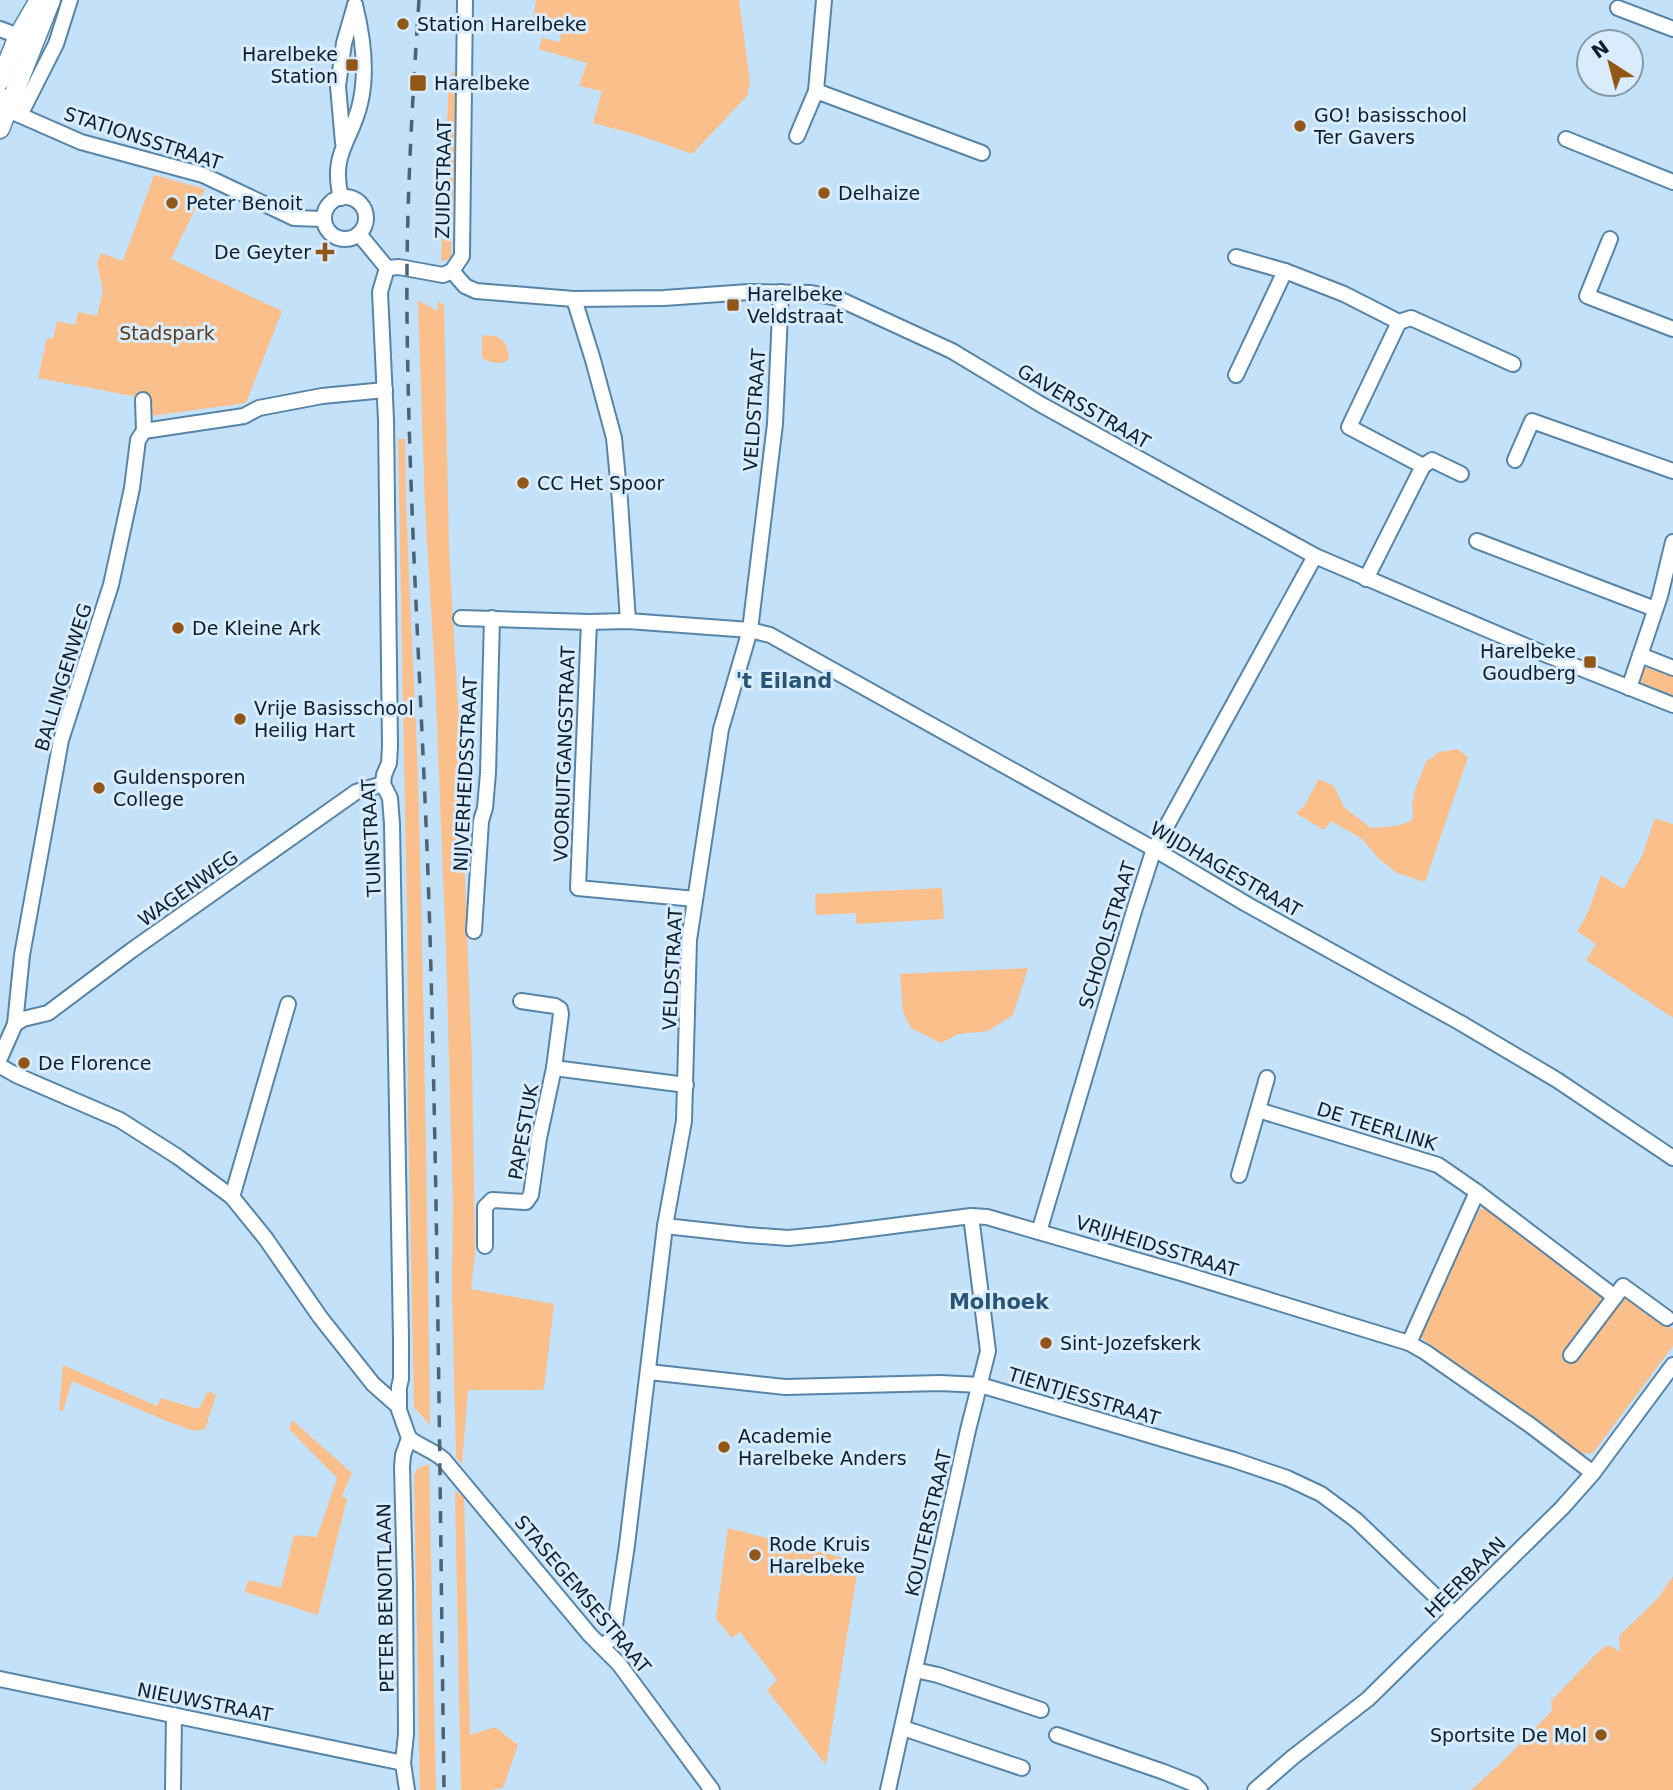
<svg xmlns="http://www.w3.org/2000/svg" width="1673" height="1790" font-family="'DejaVu Sans',sans-serif">
<style>
.green{fill:#fabf8a}
.lines{fill:none;stroke-linecap:round;stroke-linejoin:round}
.minor-casing{stroke:#5685a9;stroke-width:18}
.major-casing{stroke:#5685a9;stroke-width:21}
.minor{stroke:#fff;stroke-width:14}
.major{stroke:#fff;stroke-width:18}
.rail{stroke:#4c6375;stroke-width:3.5;stroke-dasharray:12 12;stroke-linecap:butt}
.poi-dot{fill:#925716;stroke:#d9ecfd;stroke-width:2.5}
.labels{text-anchor:middle;stroke-width:6;stroke-linejoin:round;paint-order:stroke}
.poi-label{font-size:19px;fill:#0b1f2d;stroke:#d9ecfd;text-anchor:start}
.street-label{font-size:19px;fill:#0b1f2d;stroke:#d9ecfd}
.park-label{font-size:19px;fill:#5d3c1c;stroke:#d9ecfd}
.neighbourhood-label{font-size:21px;font-weight:bold;fill:#275577;stroke:#d9ecfd}
</style>
<rect width="100%" height="100%" fill="#c3e1f9"/>
<g class="green">
<path d="M536 0H739L750 82 747 96 692 154 638 135 593 123 602 91 579 86 587 63 539 49 542 38 560 42 562 24 533 18Z"/>
<path d="M452 72 457 73 451 257 447 260 441 261 449 78H452Z"/>
<path d="M154 175 205 189 171 259 282 311 246 403 150 416 148 399 38 378 47 338 53 339 57 321 75 325 78 312 97 316 103 290 97 264 101 253 123 261Z"/>
<path d="M418 300 437 311 438 302 444 304 449 549 459 725 472 1061 475 1254 471 1289 554 1304 545 1381 543 1390H468L462 1464 456 1457 452 1290 453 1203 446 950 435 675 425 507Z"/>
<path d="M484 335C502 336 507 340 509 359 501 366 490 363 482 358V337Z"/>
<path d="M398 439H405C406 552 414 665 418 778 424 994 427 1209 430 1425L414 1407 408 1109 407 911Z"/>
<path d="M1653 666 1673 673V698L1644 687C1641 680 1638 676 1643 669Z"/>
<path d="M1457 749 1468 757 1425 882 1397 873 1378 858 1362 839 1331 821 1324 830 1296 813 1304 806 1319 779 1334 786 1344 807 1371 828 1396 826 1411 821 1413 816 1412 805 1415 790 1426 762 1439 752Z"/>
<path d="M1655 818 1673 824V1018L1586 960 1596 944 1577 931C1589 915 1594 895 1601 875L1623 889 1642 856Z"/>
<path d="M942 888 944 919 856 924V913L816 915 815 894Z"/>
<path d="M1028 968 1013 1015 988 1031 959 1034 941 1043 911 1028 903 1012 900 974Z"/>
<path d="M1480 1209H1491L1603 1295 1605 1304 1624 1293 1673 1329V1346L1593 1453 1582 1454 1421 1338 1419 1330Z"/>
<path d="M63 1365 157 1406 161 1398 199 1409 208 1391 216 1395 205 1429 194 1431 169 1422 72 1381 63 1411 59 1410Z"/>
<path d="M292 1420 352 1473 342 1496 347 1499 318 1615 245 1592 248 1580 281 1588 294 1535 317 1537 337 1478 289 1429Z"/>
<path d="M429 1464 436 1790H420L414 1475 418 1468Z"/>
<path d="M455 1490 464 1498 470 1735 495 1727 518 1745 503 1788 490 1790H461Z"/>
<path d="M728 1528 859 1562 826 1765 767 1690 777 1680 740 1632 732 1638 716 1619Z"/>
<path d="M1673 1576V1790H1471L1506 1758 1552 1711 1551 1701 1599 1651 1607 1646H1611L1620 1652 1619 1636 1658 1598Z"/>
</g>
<g class="lines">
<g class="minor-casing">
<g id="minor">
<path d="M824 0 816 91 982 153"/>
<path d="M1618 8 1673 29"/>
<path d="M0 29 26 39"/>
<path d="M0 94 2 102 8 110 81 142 203 175 294 218 324 219"/>
<path d="M20 115 56 44 70 0"/>
<path d="M797 136 816 91"/>
<path d="M1566 139 1673 182"/>
<path d="M343 143 338 86 344 43 355 5"/>
<circle cx="345" cy="218" r="21"/>
<path d="M341 198C330 153 351 142 360 104 368 71 363 37 355 5"/>
<path d="M359 234 387 268"/>
<path d="M1610 239 1587 296 1673 329"/>
<path d="M1236 257 1285 271 1344 294 1399 322"/>
<path d="M387 268 380 292 386 420 390 746 389 763 384 775 383 784 390 798 392 824 401 1338V1379L399 1387V1410L409 1438 403 1455 402 1467 405 1584 406 1734 403 1763 407 1790"/>
<path d="M387 268 399 267 443 275 452 271"/>
<path d="M452 271 465 286 476 291 574 299 664 298 749 292 811 293 837 298 952 351 1040 404 1315 556 1547 655 1673 705"/>
<path d="M452 271 462 256 465 0"/>
<path d="M574 299 593 360 614 438 620 501 628 621"/>
<path d="M1236 375 1285 271"/>
<path d="M143 400 144 431"/>
<path d="M1515 460 1532 421 1673 471"/>
<path d="M1423 466 1432 460 1461 474"/>
<path d="M1477 541 1655 609"/>
<path d="M1366 579 1423 466 1349 427 1399 322 1411 318 1513 364"/>
<path d="M461 618 589 622 628 621 750 630 770 635 1154 849 1248 905 1459 1022 1557 1080 1673 1158"/>
<path d="M589 622 578 888 695 899"/>
<path d="M1640 655 1673 668"/>
<path d="M1629 688 1660 596 1673 542"/>
<path d="M474 931 481 821 485 808 488 773 492 618"/>
<path d="M15 1024 23 1019 48 1013 132 950 356 792 383 784"/>
<path d="M0 1058 15 1024 22 955 61 740 111 585 132 488 138 440 144 431 244 416 259 408 322 396 385 390"/>
<path d="M0 1066 16 1075 120 1120 178 1157 232 1197 266 1239 320 1317 373 1384 399 1407"/>
<path d="M554 1068 686 1085"/>
<path d="M1258 1110 1438 1165 1477 1192 1615 1297"/>
<path d="M1239 1175 1267 1078"/>
<path d="M232 1197 288 1004"/>
<path d="M665 1226 747 1235 788 1238 830 1234 971 1216 987 1217 1181 1273 1409 1343 1425 1352 1530 1425 1593 1473"/>
<path d="M1039 1232 1134 911 1154 849 1315 556"/>
<path d="M485 1246V1207L492 1200 526 1202 531 1195 539 1138 554 1068 561 1014 560 1009 555 1006 521 1001"/>
<path d="M1409 1343 1477 1192"/>
<path d="M1571 1355 1623 1286 1667 1318"/>
<path d="M649 1372 785 1387 940 1383 980 1385 1234 1460 1287 1478 1321 1494 1356 1520 1454 1614"/>
<path d="M409 1438C420 1447 433 1450 444 1460L590 1635 619 1664 712 1790"/>
<path d="M602 1647 612 1638 614 1632 627 1545 665 1226 684 1121 689 940 721 729 750 630 775 424 781 292"/>
<path d="M915 1670 938 1675 1041 1710"/>
<path d="M0 1679 403 1763"/>
<path d="M903 1728 1022 1768"/>
<path d="M1057 1735 1164 1772 1194 1784 1200 1790"/>
<path d="M173 1790 174 1715"/>
<path d="M888 1790 968 1430 988 1351 971 1216"/>
<path d="M1255 1790 1293 1757 1368 1699 1562 1508 1593 1473 1673 1365"/>
</g>
</g>
<g class="major-casing">
<g id="major">
<path d="M0 81 18 36 39 0"/>
<path d="M0 129 51 0"/>
</g>
</g>
<use href="#minor" class="minor"/>
<use href="#major" class="major"/>
<path class="rail" d="M419 0C412 105 406 210 407 315 409 522 424 728 430 935 438 1220 440 1505 444 1790"/>
</g>
<g class="poi-dot">
<circle cx="403" cy="24" r="7"/>
<rect x="345" y="58" width="14" height="14" rx="3.5"/>
<rect x="409" y="74" width="18" height="18" rx="3.5"/>
<circle cx="1300" cy="126" r="7"/>
<circle cx="824" cy="193" r="7"/>
<circle cx="172" cy="203" r="7"/>
<path d="M321.5 241.5h7v7h7v7h-7v7h-7v-7h-7v-7h7z"/>
<rect x="726" y="298" width="14" height="14" rx="3.5"/>
<circle cx="523" cy="483" r="7"/>
<circle cx="178" cy="628" r="7"/>
<rect x="1583" y="655" width="14" height="14" rx="3.5"/>
<circle cx="240" cy="719" r="7"/>
<circle cx="99" cy="788" r="7"/>
<circle cx="24" cy="1063" r="7"/>
<circle cx="1046" cy="1343" r="7"/>
<circle cx="724" cy="1447" r="7"/>
<circle cx="755" cy="1555" r="7"/>
<circle cx="1601" cy="1735" r="7"/>
</g>
<g class="labels">
<g class="poi-label">
<text x="417" y="31">Station Harelbeke</text>
<text x="338" y="61" text-anchor="end">Harelbeke<tspan x="338" dy="22">Station</tspan></text>
<text x="434" y="90">Harelbeke</text>
<text x="1314" y="122">GO! basisschool<tspan x="1314" dy="22">Ter Gavers</tspan></text>
<text x="838" y="200">Delhaize</text>
<text x="186" y="210">Peter Benoit</text>
<text x="311" y="259" text-anchor="end">De Geyter</text>
<text x="747" y="301">Harelbeke<tspan x="747" dy="22">Veldstraat</tspan></text>
<text x="537" y="490">CC Het Spoor</text>
<text x="192" y="635">De Kleine Ark</text>
<text x="1576" y="658" text-anchor="end">Harelbeke<tspan x="1576" dy="22">Goudberg</tspan></text>
<text x="254" y="715">Vrije Basisschool<tspan x="254" dy="22">Heilig Hart</tspan></text>
<text x="113" y="784">Guldensporen<tspan x="113" dy="22">College</tspan></text>
<text x="38" y="1070">De Florence</text>
<text x="1060" y="1350">Sint-Jozefskerk</text>
<text x="738" y="1443">Academie<tspan x="738" dy="22">Harelbeke Anders</tspan></text>
<text x="769" y="1551">Rode Kruis<tspan x="769" dy="22">Harelbeke</tspan></text>
<text x="1587" y="1742" text-anchor="end">Sportsite De Mol</text>
</g>
<g class="street-label">
<text transform="translate(143 138) rotate(18)" y="7">STATIONSSTRAAT</text>
<text transform="translate(443 179) rotate(-89)" y="7">ZUIDSTRAAT</text>
<text transform="translate(1084 406) rotate(30)" y="7">GAVERSSTRAAT</text>
<text transform="translate(754 410) rotate(-86)" y="7">VELDSTRAAT</text>
<text transform="translate(63 677) rotate(-73)" y="7">BALLINGENWEG</text>
<text transform="translate(564 754) rotate(-88)" y="7">VOORUITGANGSTRAAT</text>
<text transform="translate(465 774) rotate(-87)" y="7">NIJVERHEIDSSTRAAT</text>
<text transform="translate(371 838) rotate(-93)" y="7">TUINSTRAAT</text>
<text transform="translate(1226 869) rotate(30)" y="7">WIJDHAGESTRAAT</text>
<text transform="translate(188 888) rotate(-35)" y="7">WAGENWEG</text>
<text transform="translate(1107 935) rotate(-73)" y="7">SCHOOLSTRAAT</text>
<text transform="translate(672 969) rotate(-87)" y="7">VELDSTRAAT</text>
<text transform="translate(1377 1126) rotate(17)" y="7">DE TEERLINK</text>
<text transform="translate(523 1132) rotate(-80)" y="7">PAPESTUK</text>
<text transform="translate(1157 1246) rotate(17)" y="7">VRIJHEIDSSTRAAT</text>
<text transform="translate(1084 1396) rotate(17)" y="7">TIENTJESSTRAAT</text>
<text transform="translate(928 1523) rotate(-77)" y="7">KOUTERSTRAAT</text>
<text transform="translate(1465 1577) rotate(-45)" y="7">HEERBAAN</text>
<text transform="translate(583 1594) rotate(50)" y="7">STASEGEMSESTRAAT</text>
<text transform="translate(385 1598) rotate(-91)" y="7">PETER BENOITLAAN</text>
<text transform="translate(205 1702) rotate(11)" y="7">NIEUWSTRAAT</text>
</g>
<g class="park-label">
<text x="167" y="340">Stadspark</text>
</g>
<g class="neighbourhood-label">
<text x="784" y="688">'t Eiland</text>
<text x="999" y="1309">Molhoek</text>
</g>
</g>
<g transform="translate(1610 63) rotate(324)"><circle r="33" fill="#d9ecfd" stroke="#879aaa" stroke-width="2"/>
<path d="M0-5L12 26L0 18L-12 26Z" fill="#925716"/>
<text y="-10" font-size="19" font-weight="bold" text-anchor="middle" fill="#0b1f2d">N</text>
</g>
</svg>
